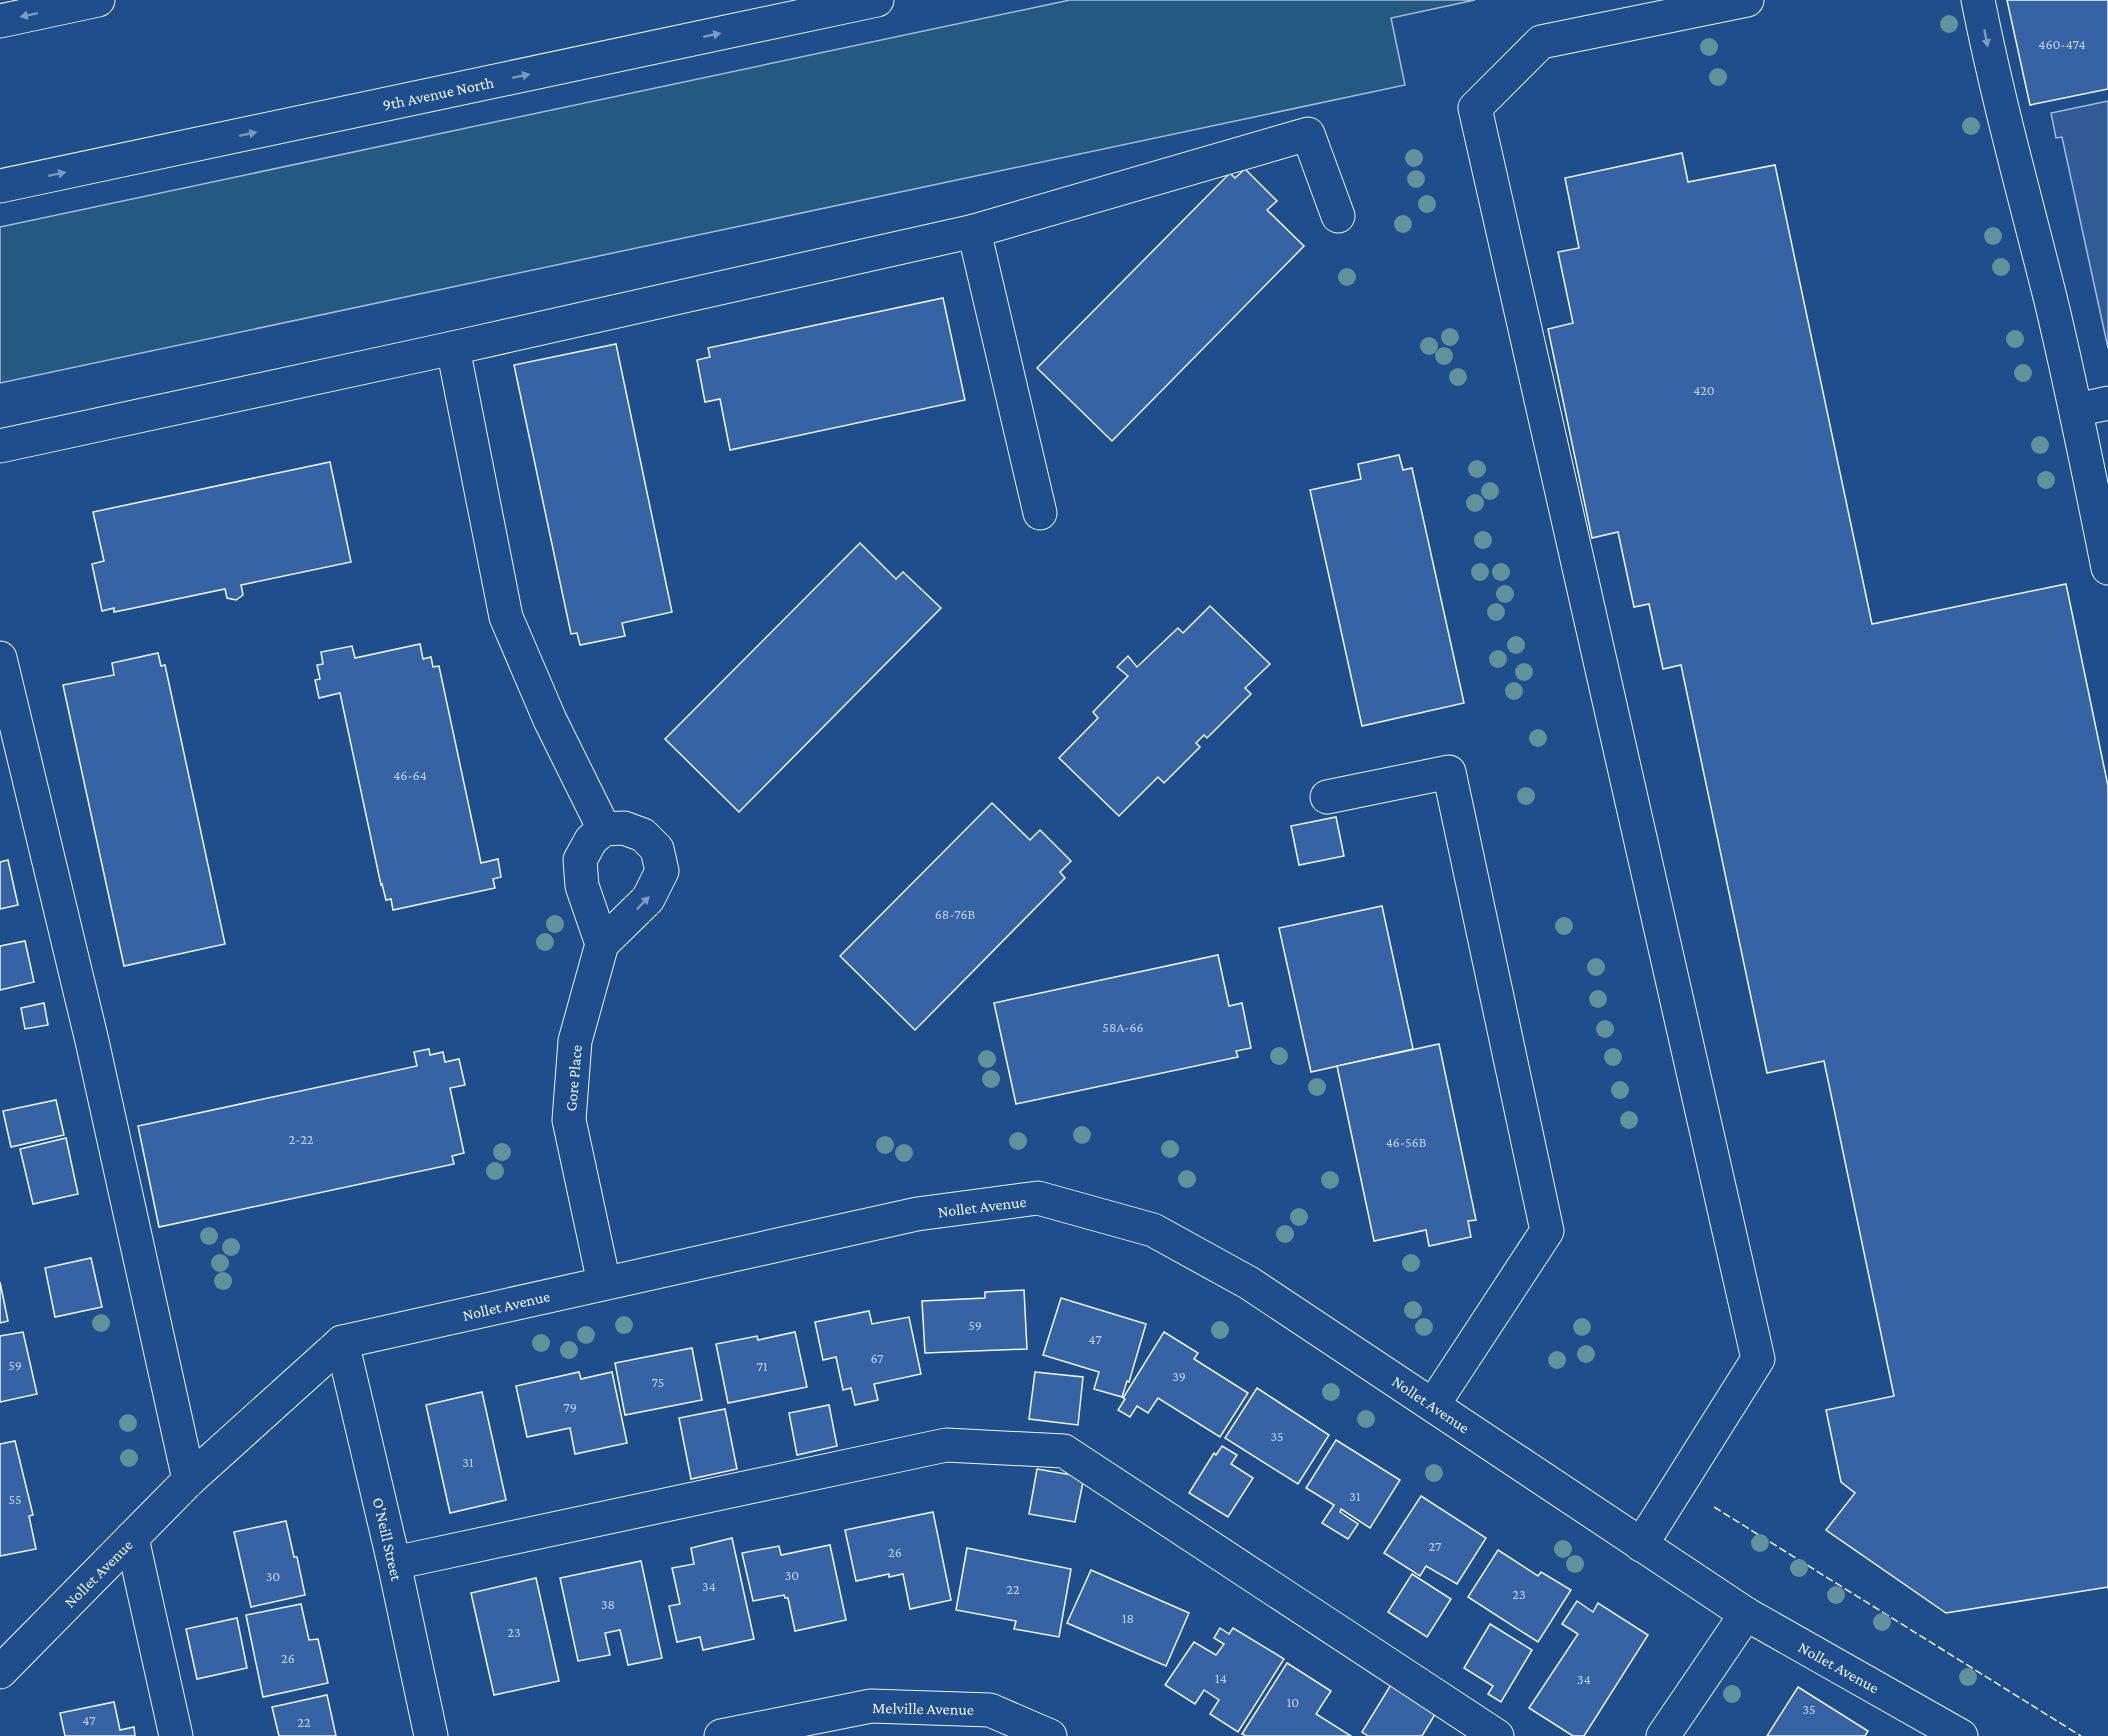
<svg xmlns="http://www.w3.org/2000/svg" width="2108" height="1736" font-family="'Crimson Pro',serif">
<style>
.green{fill:#245a82;stroke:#a8bbd7;stroke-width:1.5}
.parking{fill:#305b95;stroke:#a8bbd7;stroke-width:1.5}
.building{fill:#3563a3;stroke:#f2f6ff;stroke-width:1.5}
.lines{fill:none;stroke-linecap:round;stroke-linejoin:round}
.minor-casing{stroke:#f2f6ff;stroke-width:35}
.major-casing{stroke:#f2f6ff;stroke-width:35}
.minor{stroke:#1f4e8c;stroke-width:33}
.major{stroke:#1f4e8c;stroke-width:33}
.fence{stroke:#f2f6ff;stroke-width:1.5;stroke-dasharray:8 3;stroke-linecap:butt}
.tree{fill:#61919a}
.oneway{fill:#7e9ac0}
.labels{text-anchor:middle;stroke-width:4.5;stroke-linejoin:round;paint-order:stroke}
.number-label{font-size:14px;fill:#c3d1e8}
.street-label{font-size:16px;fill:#f2f6ff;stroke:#1f4e8c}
</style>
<rect width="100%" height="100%" fill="#1f4e8c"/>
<path class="green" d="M1070 0H1475L1391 18 1405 85 0 383V227Z"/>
<path class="parking" d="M2108 101V348L2062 137 2056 138 2051 113Z"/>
<g class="building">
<path d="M2007 0H2108V89L2030 105Z"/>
<path d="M1682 153 1688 182 1775 165 1872 624 2066 584 2108 786V1589V1587L1946 1613 1826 1530 1855 1493 1841 1482 1826 1410 1894 1396 1824 1061 1767 1073 1681 665 1663 669 1649 604 1634 607 1618 532 1592 538 1548 329 1573 323 1558 252 1579 248 1565 178Z"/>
<path d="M1245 169 1277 201 1267 210 1304 246 1112 441 1037 368 1230 173 1235 178Z"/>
<path d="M943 298 965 400 730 450 720 399 705 402 697 360 710 357 708 348Z"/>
<path d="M616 344 672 612 622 623 625 636 580 645 577 633 571 634 514 365Z"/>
<path d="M1399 455 1403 470 1412 468 1464 703 1362 726 1310 490 1361 479 1358 464Z"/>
<path d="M330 462 351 562 241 585 243 595 236 600 227 598 225 589 129 609 114 612V608L102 611 92 564 104 561 93 512Z"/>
<path d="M860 543 896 579 903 572 941 608 739 812 665 739Z"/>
<path d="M1210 606 1270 664 1245 688 1251 694 1207 738 1204 735 1196 743 1200 747 1164 783 1158 777 1119 816 1059 758 1098 718 1093 712 1128 676 1117 667 1128 656 1137 667 1178 628 1183 633Z"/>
<path d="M420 644 423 659 431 657 433 667 439 666 481 863 498 859 501 877 493 879 495 888 393 910 391 899 386 900 382 884 381 885 340 693 319 698 315 680 320 679 317 665 323 664 321 652 352 646 355 658Z"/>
<path d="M158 653 161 666 165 665 225 944 124 966 63 685 114 675 112 663Z"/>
<path d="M992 803 1030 840 1040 830 1071 861 1060 872 1065 878 915 1030 840 956Z"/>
<path d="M1336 817 1344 856 1299 865 1291 826Z"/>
<path d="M8 860 18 905 0 909V862Z"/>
<path d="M1382 906 1413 1049 1311 1072 1279 928Z"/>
<path d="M25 941 34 982 0 990V946Z"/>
<path d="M1218 955 1229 1006 1242 1003 1251 1048 1236 1051 1238 1057 1016 1104 994 1003Z"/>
<path d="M44 1003 48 1025 25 1029 21 1008Z"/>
<path d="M1439 1044 1476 1220 1468 1221 1471 1237 1429 1246 1426 1230 1374 1241 1337 1066Z"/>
<path d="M429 1049 430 1055 443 1052 445 1062 459 1059 465 1085 450 1088 464 1153 452 1156 454 1164 159 1227 138 1126 417 1066 414 1052Z"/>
<path d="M56 1100 64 1135 11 1147 3 1111Z"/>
<path d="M66 1138 78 1194 33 1204 20 1149Z"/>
<path d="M91 1258 102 1307 55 1317 45 1268Z"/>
<path d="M0 1282 8 1321 0 1323Z"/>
<path d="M1024 1290 1027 1349 925 1353 922 1301 985 1298V1292Z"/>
<path d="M1061 1298 1146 1324 1129 1382 1127 1381 1122 1397 1094 1389 1099 1372 1043 1355Z"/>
<path d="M869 1311 872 1324 909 1317 921 1374 874 1384 878 1400 855 1405 851 1388 843 1390 836 1357 823 1360 815 1322Z"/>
<path d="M23 1332 37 1394 0 1402V1336Z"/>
<path d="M795 1332 807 1387 728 1403 716 1344 757 1336 758 1340Z"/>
<path d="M1164 1332 1198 1353 1194 1359 1248 1393 1220 1437 1158 1398 1148 1413 1137 1406 1130 1417 1118 1410 1125 1399 1123 1398Z"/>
<path d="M692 1348 702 1400 625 1415 615 1363Z"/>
<path d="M579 1372 581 1379 612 1372 627 1443 575 1454 570 1428 527 1437 516 1386Z"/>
<path d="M1035 1372 1083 1377 1078 1425 1029 1419Z"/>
<path d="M1257 1388 1329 1435 1298 1484 1225 1438Z"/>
<path d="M482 1392 506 1500 450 1513 426 1405Z"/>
<path d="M829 1405 837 1446 797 1455 789 1413Z"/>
<path d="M725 1409 737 1469 691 1479 679 1418Z"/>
<path d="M1336 1440 1400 1480 1370 1528 1341 1509 1340 1512 1358 1524 1348 1539 1322 1523 1334 1505 1306 1488Z"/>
<path d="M15 1441 33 1515 29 1516 36 1549 0 1556V1444Z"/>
<path d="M1222 1446 1237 1455 1231 1464 1253 1478 1228 1517 1189 1493 1214 1453 1216 1455Z"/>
<path d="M1037 1469 1084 1477 1075 1522 1029 1514Z"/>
<path d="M1421 1496 1486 1538 1457 1584 1426 1566 1420 1576 1384 1553Z"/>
<path d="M933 1512 951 1600 910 1609 903 1574 889 1577V1574L856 1581 845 1530Z"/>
<path d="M286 1521 294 1557H297L305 1595 251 1607 234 1532Z"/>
<path d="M732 1538 754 1639 703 1650 700 1637 677 1642 669 1606 680 1604 672 1568 694 1564 691 1548Z"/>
<path d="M830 1545 846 1620 795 1631 788 1598H785L784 1595 753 1601 742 1553 779 1546 781 1555Z"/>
<path d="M967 1548 1071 1569 1059 1637 1014 1629 1016 1621 956 1610Z"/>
<path d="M1498 1550 1538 1576 1541 1572 1571 1590 1538 1642 1468 1597Z"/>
<path d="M641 1561 662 1658 628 1665 620 1630 605 1633 610 1655 578 1661 560 1578Z"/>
<path d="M1091 1570 1189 1613 1166 1666 1067 1623Z"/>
<path d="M1412 1574 1451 1599 1427 1637 1388 1612Z"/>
<path d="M536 1578 559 1681 494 1695 471 1593Z"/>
<path d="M1577 1601 1593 1612 1598 1603 1648 1635 1584 1736H1573L1529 1708 1578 1634 1562 1624Z"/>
<path d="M301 1604 309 1640 318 1639 328 1683 263 1697 246 1615Z"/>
<path d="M237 1618 247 1668 197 1679 186 1629Z"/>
<path d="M1490 1624 1532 1650 1501 1702 1488 1694 1493 1686 1464 1668Z"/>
<path d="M1220 1628 1229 1634 1233 1628 1284 1659 1238 1732 1210 1714 1219 1700 1204 1690 1195 1704 1165 1685 1194 1642 1216 1655 1224 1644 1214 1638Z"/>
<path d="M1287 1663 1331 1691 1316 1714 1351 1736H1246L1242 1734Z"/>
<path d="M1392 1683 1437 1711 1422 1736H1368L1362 1732Z"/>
<path d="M1798 1687 1868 1731 1865 1736H1767Z"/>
<path d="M327 1695 336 1736H279L272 1707Z"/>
<path d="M114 1702 120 1730 134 1727 135 1736H65L60 1713Z"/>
</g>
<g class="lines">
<g class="minor-casing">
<g id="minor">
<path d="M1978 0C1998 101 2026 201 2051 301 2072 389 2090 478 2108 568"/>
<path d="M974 231 1308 134 1338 216"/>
<path d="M453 348 506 617 550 720 604 829"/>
<path d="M2076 410 2108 403"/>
<path d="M0 446 453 348 974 231 1040 513"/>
<path d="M0 658 92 1041 189 1480"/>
<path d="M1327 797 1449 772 1547 1231 1433 1405"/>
<path d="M602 944 582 886 580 860 591 840 604 829 624 828 643 835 657 849 662 871 648 899 602 944 575 1041 569 1120 604 1283"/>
<path d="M342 1342 394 1563 431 1736"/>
<path d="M132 1538 176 1736"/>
<path d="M1641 1545 1758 1359 1475 108 1541 42 1747 0"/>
<path d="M394 1563 946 1445 1064 1451 1497 1736"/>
<path d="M0 1672 189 1480 342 1342 917 1214 1038 1198 1153 1230 1249 1283 1746 1614 1961 1736"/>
<path d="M721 1736 871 1706 990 1710 1050 1736"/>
<path d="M1663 1736 1746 1614"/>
</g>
</g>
<g class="major-casing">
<g id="major">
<path d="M0 21 98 0"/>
<path d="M0 186 877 0"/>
</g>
</g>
<use href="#minor" class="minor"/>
<use href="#major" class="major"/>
<path class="fence" d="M1714 1507 2081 1736"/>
</g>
<g class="tree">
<circle cx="1949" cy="24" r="9"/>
<circle cx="1709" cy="47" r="9"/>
<circle cx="1718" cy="77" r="9"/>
<circle cx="1971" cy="126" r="9"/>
<circle cx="1414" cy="158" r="9"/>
<circle cx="1416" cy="179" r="9"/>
<circle cx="1427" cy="204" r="9"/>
<circle cx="1403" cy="224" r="9"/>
<circle cx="1993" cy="236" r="9"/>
<circle cx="2001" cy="267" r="9"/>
<circle cx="1347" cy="277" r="9"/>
<circle cx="1450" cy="337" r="9"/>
<circle cx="2015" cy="339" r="9"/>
<circle cx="1429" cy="346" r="9"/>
<circle cx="1444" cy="356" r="9"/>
<circle cx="2023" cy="373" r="9"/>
<circle cx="1458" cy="377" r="9"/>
<circle cx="2040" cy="445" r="9"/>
<circle cx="1477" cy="469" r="9"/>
<circle cx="2046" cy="480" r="9"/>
<circle cx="1490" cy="491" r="9"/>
<circle cx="1475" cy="503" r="9"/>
<circle cx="1483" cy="540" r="9"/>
<circle cx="1480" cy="572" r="9"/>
<circle cx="1501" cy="572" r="9"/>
<circle cx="1505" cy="594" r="9"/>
<circle cx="1496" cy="612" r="9"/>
<circle cx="1516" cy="645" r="9"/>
<circle cx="1498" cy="659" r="9"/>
<circle cx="1524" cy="672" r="9"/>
<circle cx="1514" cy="691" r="9"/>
<circle cx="1538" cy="738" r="9"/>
<circle cx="1526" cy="796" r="9"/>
<circle cx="555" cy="924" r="9"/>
<circle cx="1564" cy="926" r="9"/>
<circle cx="545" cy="942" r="9"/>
<circle cx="1596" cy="967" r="9"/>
<circle cx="1598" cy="999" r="9"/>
<circle cx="1605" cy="1029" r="9"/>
<circle cx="1279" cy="1056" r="9"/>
<circle cx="1613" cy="1057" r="9"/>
<circle cx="987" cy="1059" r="9"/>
<circle cx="991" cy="1079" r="9"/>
<circle cx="1317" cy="1087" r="9"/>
<circle cx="1620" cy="1090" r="9"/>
<circle cx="1629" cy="1120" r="9"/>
<circle cx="1082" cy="1135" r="9"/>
<circle cx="1018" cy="1141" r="9"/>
<circle cx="885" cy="1145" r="9"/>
<circle cx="1170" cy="1149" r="9"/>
<circle cx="502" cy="1152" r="9"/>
<circle cx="904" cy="1153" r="9"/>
<circle cx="495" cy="1171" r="9"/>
<circle cx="1187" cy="1179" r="9"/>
<circle cx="1330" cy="1180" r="9"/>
<circle cx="1299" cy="1217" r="9"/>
<circle cx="1285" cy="1234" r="9"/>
<circle cx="209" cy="1236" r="9"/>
<circle cx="231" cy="1247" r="9"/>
<circle cx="220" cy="1263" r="9"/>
<circle cx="1411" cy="1263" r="9"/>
<circle cx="223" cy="1281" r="9"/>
<circle cx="1413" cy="1310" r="9"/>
<circle cx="101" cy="1323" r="9"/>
<circle cx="624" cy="1325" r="9"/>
<circle cx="1424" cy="1327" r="9"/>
<circle cx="1582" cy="1327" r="9"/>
<circle cx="1220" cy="1330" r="9"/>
<circle cx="586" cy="1335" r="9"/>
<circle cx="541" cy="1343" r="9"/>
<circle cx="569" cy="1350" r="9"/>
<circle cx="1586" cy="1354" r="9"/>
<circle cx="1557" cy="1360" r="9"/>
<circle cx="1331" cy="1392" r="9"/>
<circle cx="1366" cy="1419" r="9"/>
<circle cx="128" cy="1423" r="9"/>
<circle cx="129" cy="1458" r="9"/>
<circle cx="1434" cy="1473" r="9"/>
<circle cx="1760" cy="1543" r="9"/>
<circle cx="1563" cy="1549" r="9"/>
<circle cx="1575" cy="1564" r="9"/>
<circle cx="1799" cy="1568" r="9"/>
<circle cx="1836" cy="1595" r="9"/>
<circle cx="1882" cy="1622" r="9"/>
<circle cx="1968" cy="1677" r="9"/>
<circle cx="1732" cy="1694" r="9"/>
</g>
<defs><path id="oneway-solid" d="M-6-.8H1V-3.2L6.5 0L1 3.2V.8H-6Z" transform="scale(1.5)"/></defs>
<g class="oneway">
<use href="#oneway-solid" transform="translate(29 15) rotate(168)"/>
<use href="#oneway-solid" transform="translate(712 35) rotate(-12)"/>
<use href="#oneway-solid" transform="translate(1986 38) rotate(79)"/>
<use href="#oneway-solid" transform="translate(521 76) rotate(-12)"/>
<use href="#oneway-solid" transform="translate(248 134) rotate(-12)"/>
<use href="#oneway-solid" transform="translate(57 174) rotate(-12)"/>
<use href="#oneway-solid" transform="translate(643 903) rotate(-46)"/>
</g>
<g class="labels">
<g class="number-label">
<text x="2062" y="49">460-474</text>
<text x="1704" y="395">420</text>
<text x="410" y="780">46-64</text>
<text x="955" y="919">68-76B</text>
<text x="1123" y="1032">58A-66</text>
<text x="301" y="1144">2-22</text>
<text x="1406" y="1147">46-56B</text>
<text x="975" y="1330">59</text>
<text x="1095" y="1344">47</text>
<text x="877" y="1363">67</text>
<text x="15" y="1370">59</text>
<text x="762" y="1371">71</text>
<text x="1179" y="1381">39</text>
<text x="658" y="1387">75</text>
<text x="570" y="1412">79</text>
<text x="1277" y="1441">35</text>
<text x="468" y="1467">31</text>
<text x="1355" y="1501">31</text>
<text x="15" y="1504">55</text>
<text x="1435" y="1551">27</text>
<text x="895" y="1557">26</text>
<text x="792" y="1580">30</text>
<text x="273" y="1581">30</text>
<text x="709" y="1591">34</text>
<text x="1013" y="1594">22</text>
<text x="1519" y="1599">23</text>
<text x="608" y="1609">38</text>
<text x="1128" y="1623">18</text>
<text x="514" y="1637">23</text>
<text x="288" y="1663">26</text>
<text x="1221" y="1683">14</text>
<text x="1584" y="1684">34</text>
<text x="1293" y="1707">10</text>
<text x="1809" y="1714">35</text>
<text x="89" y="1725">47</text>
<text x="304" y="1727">22</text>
</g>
<g class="street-label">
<text transform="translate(438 93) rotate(-12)" y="6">9th Avenue North</text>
<text transform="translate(573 1078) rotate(-85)" y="6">Gore Place</text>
<text transform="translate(982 1206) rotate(-7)" y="6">Nollet Avenue</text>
<text transform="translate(506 1305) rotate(-13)" y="6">Nollet Avenue</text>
<text transform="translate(1431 1404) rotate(34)" y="6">Nollet Avenue</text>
<text transform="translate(388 1539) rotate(77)" y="6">O'Neill Street</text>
<text transform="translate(98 1573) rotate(-45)" y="6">Nollet Avenue</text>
<text transform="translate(1839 1667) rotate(29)" y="6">Nollet Avenue</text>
<text transform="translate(923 1708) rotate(1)" y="6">Melville Avenue</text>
</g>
</g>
</svg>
